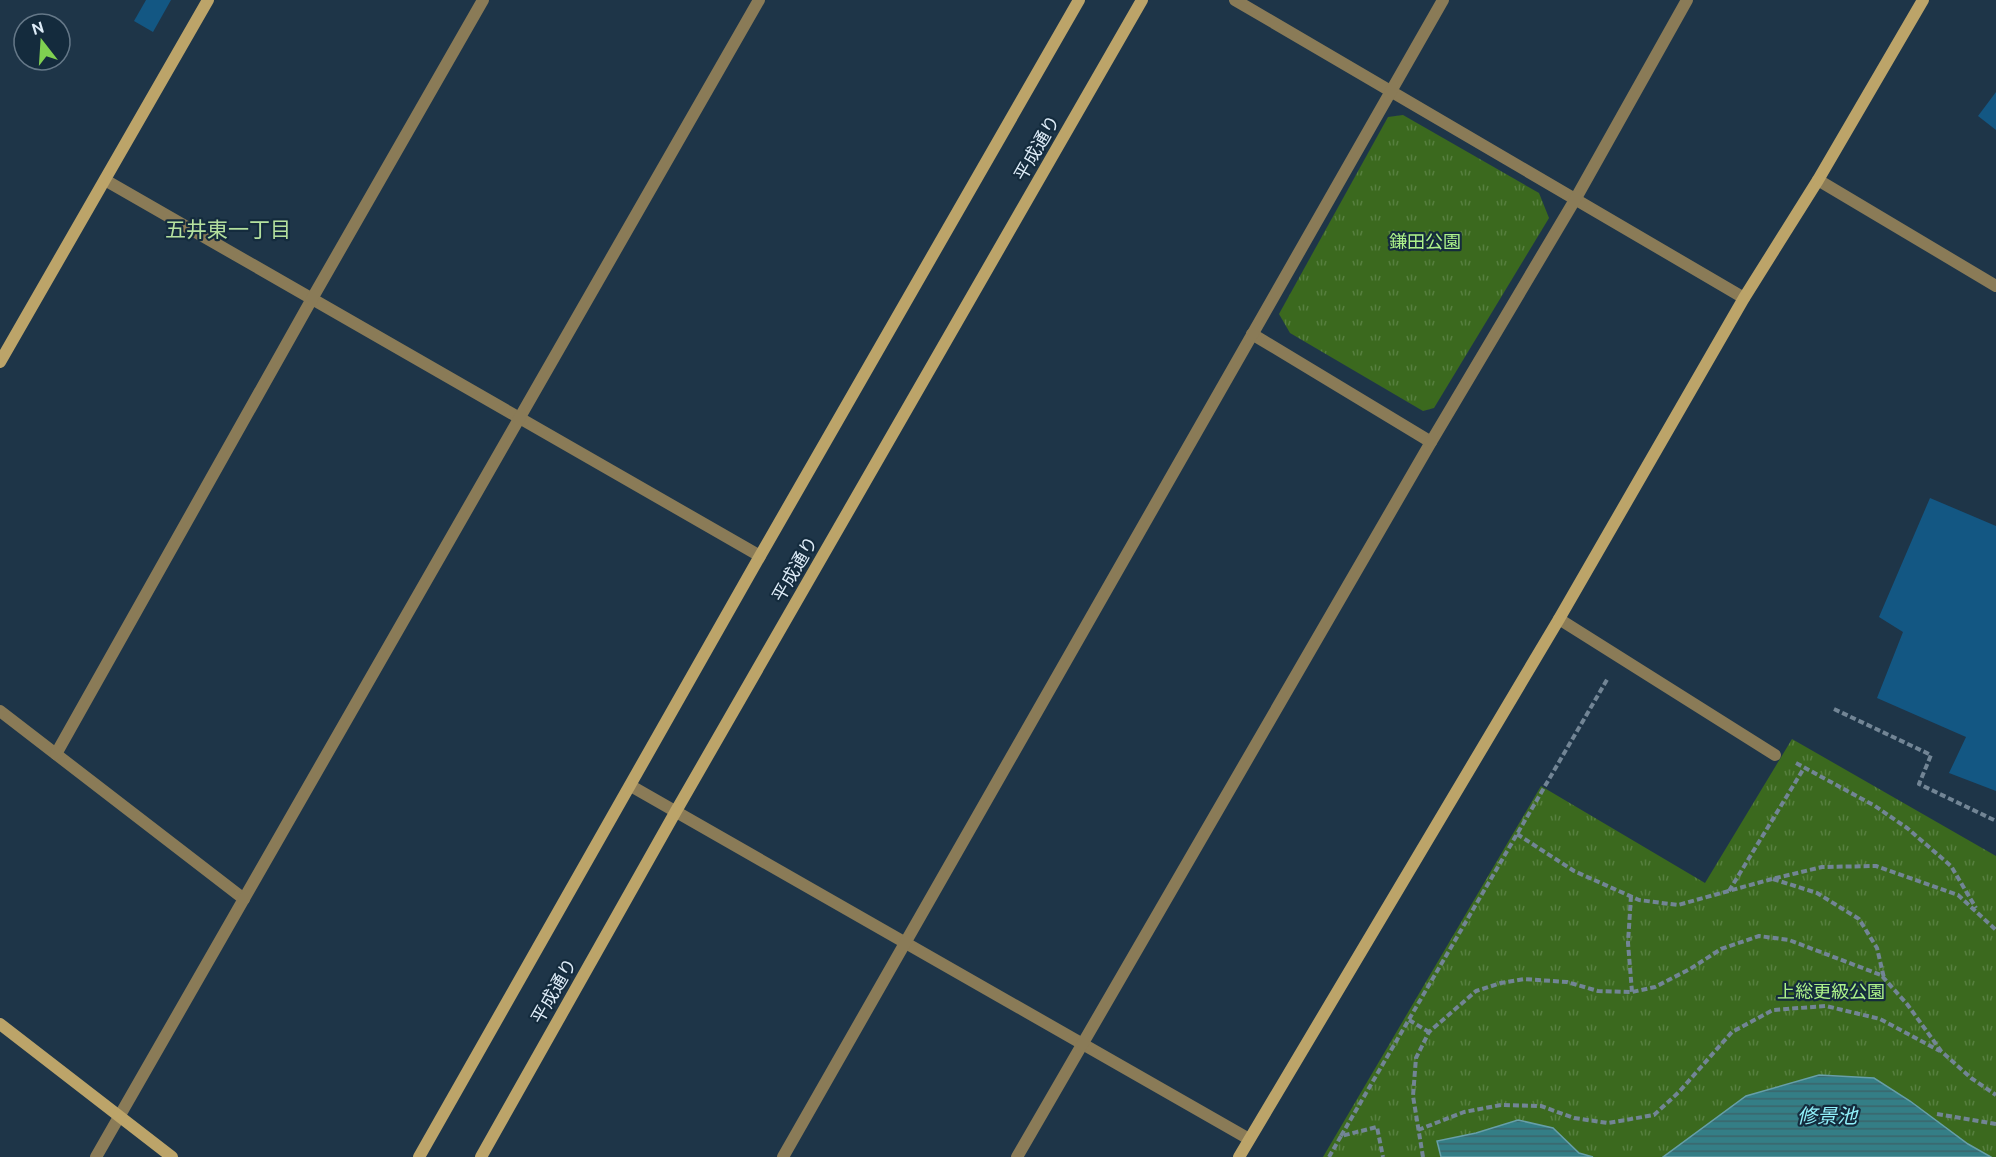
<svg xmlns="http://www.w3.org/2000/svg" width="1996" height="1157" font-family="Ubuntu,'Noto Sans JP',sans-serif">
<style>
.park{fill:url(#park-tufts)}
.water{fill:url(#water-rules);stroke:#679fa8;stroke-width:1.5}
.building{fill:#135783}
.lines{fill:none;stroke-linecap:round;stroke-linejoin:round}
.path{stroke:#728595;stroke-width:4;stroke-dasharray:6 3;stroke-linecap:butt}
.lane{stroke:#8a7b57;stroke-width:12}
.street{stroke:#8a7b57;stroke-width:12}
.secondary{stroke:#bca469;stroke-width:12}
.labels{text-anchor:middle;stroke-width:4.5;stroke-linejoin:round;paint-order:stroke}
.street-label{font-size:18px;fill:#deecf8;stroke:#142b3d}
.park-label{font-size:18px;fill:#adf28a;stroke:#142b3d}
.water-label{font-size:20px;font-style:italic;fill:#90eff9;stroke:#142b3d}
.quarter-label{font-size:21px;fill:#b4e09e;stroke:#142b3d}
</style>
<defs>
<pattern id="park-tufts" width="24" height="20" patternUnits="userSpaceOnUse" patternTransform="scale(1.5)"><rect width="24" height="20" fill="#3b691e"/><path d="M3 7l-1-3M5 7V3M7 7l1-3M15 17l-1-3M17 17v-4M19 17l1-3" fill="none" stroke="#577f3f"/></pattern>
<pattern id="water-rules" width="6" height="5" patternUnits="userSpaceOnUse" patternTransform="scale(1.5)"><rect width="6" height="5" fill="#347e86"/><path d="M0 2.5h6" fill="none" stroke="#3b656b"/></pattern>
</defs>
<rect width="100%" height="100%" fill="#1e3548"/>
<g class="park">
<path d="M1403 115 1539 193 1549 218 1434 408 1423 411 1290 333 1279 314 1388 117Z"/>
<path d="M1792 739 1996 856V1157H1323L1541 786 1705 883Z"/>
</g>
<g class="water">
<path d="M1819 1075 1874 1078 1910 1101 1968 1144 1991 1157H1663L1746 1096Z"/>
<path d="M1518 1120 1553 1128 1579 1153 1593 1157H1441L1437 1141 1476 1133Z"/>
</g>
<g class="building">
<path d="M146 0H171L153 32 134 21Z"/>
<path d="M1996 92V130L1978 116Z"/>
<path d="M1930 498 1996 526V791L1949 773 1966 737 1877 698 1903 632 1879 617Z"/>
</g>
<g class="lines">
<g class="path">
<path d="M1834 709 1931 755 1919 784 1996 821"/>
<path d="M1796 763 1875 806 1907 828 1951 866 1976 908"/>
<path d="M1517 834 1574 871 1639 900 1678 905 1772 879 1822 867 1876 866 1958 895 1996 930"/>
<path d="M1773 879 1817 893 1859 919 1877 948 1884 978"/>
<path d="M1729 891 1804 768"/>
<path d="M1631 896 1628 943 1632 992"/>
<path d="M1409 1020 1429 1032"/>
<path d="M1937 1114 1996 1124"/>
<path d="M1418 1130 1464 1112 1501 1105 1541 1106 1574 1118 1608 1123 1654 1115 1679 1092 1732 1032 1773 1010 1826 1006 1880 1019 1940 1051"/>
<path d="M1341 1136 1608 678"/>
<path d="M1329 1157 1341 1136 1377 1127 1383 1157"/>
<path d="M1423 1157 1413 1096 1416 1058 1429 1032 1476 991 1501 983 1524 979 1567 982 1598 991 1632 992 1655 987 1690 969 1721 949 1759 936 1789 940 1881 975 1907 1004 1941 1051 1971 1078 1996 1095"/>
</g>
<path class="lane" d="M1559 619 1775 755"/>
<g class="street">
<path d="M1235 0 1744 298"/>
<path d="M105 180 760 556"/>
<path d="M1818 180 1996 286"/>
<path d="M1252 334 1431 442"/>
<path d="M0 711 244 899"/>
<path d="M56 754 313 297 483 0"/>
<path d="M631 786 1249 1139"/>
<path d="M96 1157 759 0"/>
<path d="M783 1157 1443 0"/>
<path d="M1017 1157 1431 442 1576 198 1687 0"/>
</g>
<g class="secondary">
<path d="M0 362 208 0"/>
<path d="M0 1024 172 1157"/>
<path d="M419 1157 760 556 1079 0"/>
<path d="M481 1157 676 811 1142 0"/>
<path d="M1239 1157 1559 619 1744 298 1818 180 1923 0"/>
</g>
</g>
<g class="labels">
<g class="street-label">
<text transform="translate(1037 148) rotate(-60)" y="6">平成通り</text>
<text transform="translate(795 569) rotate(-60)" y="6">平成通り</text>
<text transform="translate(554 991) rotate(-60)" y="6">平成通り</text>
</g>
<g class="park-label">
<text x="1425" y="248">鎌田公園</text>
<text x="1831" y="998">上総更級公園</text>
</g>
<g class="water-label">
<text x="1827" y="1123">修景池</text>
</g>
<g class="quarter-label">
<text x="228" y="237">五井東一丁目</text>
</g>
</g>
<g transform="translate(42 42) rotate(343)"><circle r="28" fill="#142b3d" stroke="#657888" stroke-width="1.5"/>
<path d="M0-4.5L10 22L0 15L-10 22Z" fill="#80d051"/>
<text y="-9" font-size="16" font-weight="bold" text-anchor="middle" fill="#deecf8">N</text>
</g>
</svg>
